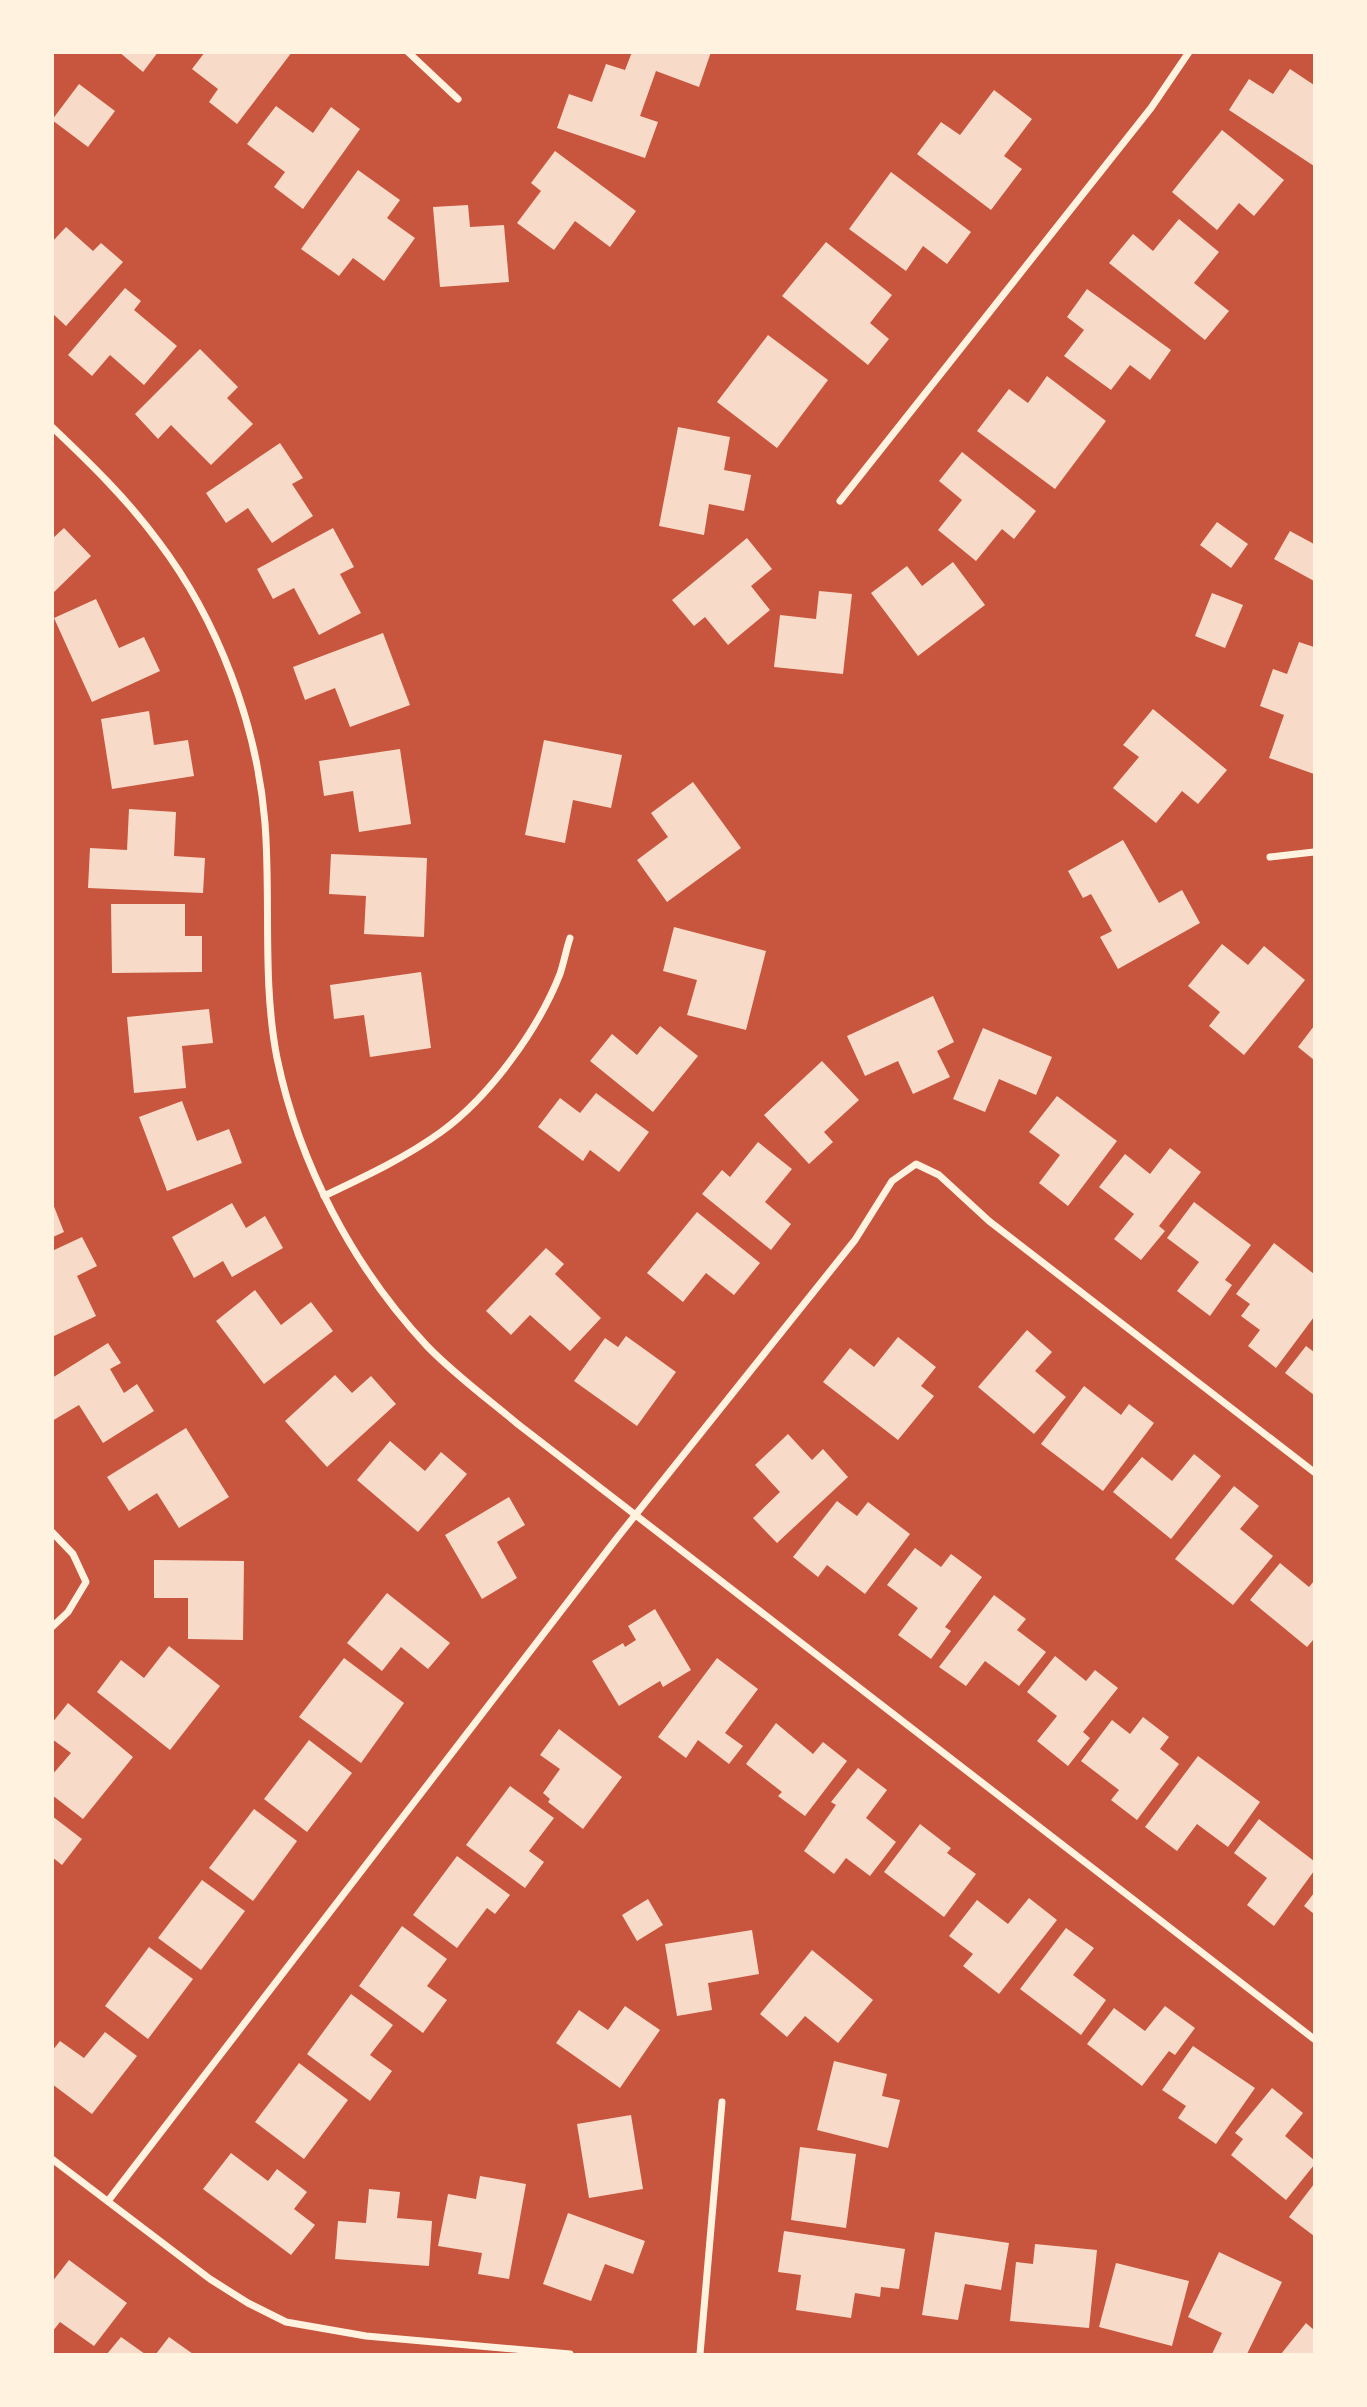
<svg xmlns="http://www.w3.org/2000/svg" width="1367" height="2407" font-family="'Open Sans',sans-serif">
<style>
.building{fill:#f7dbc8}
.lines{fill:none;stroke-linecap:round;stroke-linejoin:round}
.minor{stroke:#fff3e0;stroke-width:7}
</style>
<rect width="100%" height="100%" fill="#c8553d"/>
<g class="building">
<path d="M119 52H158L143 72Z"/>
<path d="M205 52H292L237 124 209 102 218 89 192 69Z"/>
<path d="M632 52H711L699 87 656 71 640 116 658 122 645 158 557 128 569 94 592 102 606 64 625 70Z"/>
<path d="M1290 69 1314 85V166L1229 110 1249 79 1273 94Z"/>
<path d="M79 84 115 111 88 147 52 120Z"/>
<path d="M994 90 1032 119 1004 156 1022 169 991 210 917 154 941 122 960 135Z"/>
<path d="M276 106 313 133 331 107 360 129 303 209 274 187 285 172 247 144Z"/>
<path d="M1222 130 1284 180 1254 216 1239 203 1217 230 1172 192Z"/>
<path d="M555 151 636 211 610 247 575 221 554 250 517 223 541 191 531 183Z"/>
<path d="M358 170 400 200 387 218 415 238 384 281 353 258 339 276 301 249Z"/>
<path d="M891 172 971 232 947 264 923 246 906 271 849 229Z"/>
<path d="M468 205 470 227 504 225 509 282 440 287 433 207Z"/>
<path d="M1179 219 1219 252 1194 283 1229 311 1205 340 1109 263 1133 234 1153 251Z"/>
<path d="M66 227 93 251 101 243 123 262 66 326 52 313V242Z"/>
<path d="M826 242 892 295 870 323 889 339 868 365 782 296Z"/>
<path d="M125 288 141 301 134 310 177 346 144 385 110 355 92 376 68 355Z"/>
<path d="M1087 289 1171 350 1150 380 1130 365 1111 390 1064 356 1084 330 1067 317Z"/>
<path d="M768 335 828 380 777 448 717 402Z"/>
<path d="M200 349 238 387 227 398 253 424 211 465 171 425 158 439 135 414Z"/>
<path d="M1047 376 1106 421 1055 489 977 431 1009 389 1028 403Z"/>
<path d="M678 427 730 437 724 470 751 475 744 511 709 504 704 535 659 526Z"/>
<path d="M280 443 303 478 292 484 313 516 272 543 248 508 226 523 206 493Z"/>
<path d="M962 452 1036 511 1014 539 1002 529 976 561 938 530 962 500 939 481Z"/>
<path d="M1217 522 1248 544 1231 568 1200 545Z"/>
<path d="M64 528 91 556 52 594V539Z"/>
<path d="M333 528 354 567 340 574 361 613 319 635 294 588 273 599 257 569Z"/>
<path d="M1290 531 1314 544V581L1274 559Z"/>
<path d="M747 538 772 569 751 586 770 610 728 645 705 617 694 626 672 600Z"/>
<path d="M953 562 985 605 918 656 871 593 907 566 922 586Z"/>
<path d="M819 591 852 594 843 674 774 667 780 615 816 619Z"/>
<path d="M1212 593 1243 605 1225 648 1195 636Z"/>
<path d="M96 599 119 648 144 637 160 671 92 702 54 618Z"/>
<path d="M383 633 410 705 350 727 335 688 305 700 293 667Z"/>
<path d="M1299 642 1314 647V774L1269 758 1284 715 1260 706 1273 669 1287 674Z"/>
<path d="M1153 709 1227 770 1198 804 1182 791 1156 823 1113 788 1139 757 1123 745Z"/>
<path d="M149 711 154 745 188 740 194 776 112 789 101 719Z"/>
<path d="M544 740 622 755 611 808 573 800 565 843 525 835Z"/>
<path d="M400 749 411 824 359 832 353 791 324 796 319 761Z"/>
<path d="M693 782 741 848 667 902 637 860 668 837 651 813Z"/>
<path d="M129 809 176 812 174 856 205 858 203 893 88 888 90 848 127 850Z"/>
<path d="M1123 840 1159 903 1182 890 1200 923 1118 969 1100 937 1112 931 1091 894 1083 898 1068 871Z"/>
<path d="M331 854 427 858 424 937 364 934 366 896 329 894Z"/>
<path d="M111 904H185V936H202V972L112 973Z"/>
<path d="M674 927 766 951 746 1030 687 1015 697 980 663 971Z"/>
<path d="M1222 944 1248 965 1264 946 1305 980 1244 1055 1209 1026 1220 1012 1188 986Z"/>
<path d="M421 972 431 1048 370 1057 364 1015 334 1019 330 985Z"/>
<path d="M933 996 954 1042 937 1051 950 1077 913 1094 898 1061 865 1076 847 1036Z"/>
<path d="M209 1009 213 1043 182 1046 186 1088 134 1093 127 1017Z"/>
<path d="M660 1026 698 1056 653 1112 590 1061 612 1034 637 1055Z"/>
<path d="M1314 1026V1060L1298 1047Z"/>
<path d="M983 1028 1052 1057 1036 1095 999 1079 985 1112 953 1099Z"/>
<path d="M822 1061 859 1100 824 1132 833 1142 809 1164 764 1115Z"/>
<path d="M596 1093 649 1132 619 1172 590 1150 583 1161 538 1127 560 1098 580 1113Z"/>
<path d="M1057 1096 1117 1141 1068 1206 1039 1183 1060 1155 1029 1132Z"/>
<path d="M182 1101 197 1141 229 1129 242 1163 167 1191 139 1117Z"/>
<path d="M758 1142 792 1169 765 1202 791 1224 771 1250 702 1194 722 1170 730 1177Z"/>
<path d="M1170 1148 1201 1172 1159 1226 1165 1231 1141 1260 1114 1239 1134 1214 1099 1187 1125 1154 1150 1174Z"/>
<path d="M1194 1202 1251 1245 1225 1280 1232 1285 1210 1316 1177 1291 1199 1262 1167 1238Z"/>
<path d="M232 1203 246 1228 265 1216 283 1248 232 1277 223 1261 194 1278 172 1237Z"/>
<path d="M53 1204 64 1232 53 1237Z"/>
<path d="M697 1212 760 1263 734 1295 706 1273 683 1302 647 1273Z"/>
<path d="M82 1237 97 1266 77 1276 96 1316 52 1337V1251Z"/>
<path d="M1274 1243 1314 1274V1317L1276 1368 1248 1346 1260 1330 1241 1316 1250 1304 1236 1294Z"/>
<path d="M546 1248 564 1264 555 1274 601 1318 570 1351 530 1315 511 1335 486 1311Z"/>
<path d="M255 1290 281 1325 311 1302 333 1331 264 1384 216 1321Z"/>
<path d="M1027 1330 1052 1352 1035 1371 1066 1397 1034 1434 978 1387Z"/>
<path d="M626 1336 676 1372 637 1426 574 1381 605 1338 618 1347Z"/>
<path d="M898 1337 936 1367 921 1386 934 1396 898 1440 823 1382 850 1348 874 1367Z"/>
<path d="M108 1343 121 1363 110 1369 124 1393 137 1384 154 1411 103 1443 79 1405 52 1421V1378Z"/>
<path d="M1306 1346 1314 1352V1395L1285 1373Z"/>
<path d="M335 1375 352 1393 371 1376 396 1404 327 1467 285 1421Z"/>
<path d="M1084 1386 1121 1415 1129 1404 1154 1423 1103 1491 1041 1444Z"/>
<path d="M186 1428 229 1497 179 1528 157 1493 129 1511 107 1477Z"/>
<path d="M788 1434 812 1460 823 1449 848 1477 777 1543 753 1518 780 1492 755 1465Z"/>
<path d="M390 1441 425 1471 441 1452 467 1474 418 1532 357 1480Z"/>
<path d="M1194 1454 1221 1476 1171 1539 1113 1492 1142 1457 1172 1481Z"/>
<path d="M1234 1486 1259 1506 1240 1529 1273 1556 1233 1605 1175 1559Z"/>
<path d="M509 1497 525 1525 497 1542 517 1578 482 1599 445 1535Z"/>
<path d="M837 1501 857 1516 868 1502 910 1534 865 1594 827 1565 818 1577 793 1557Z"/>
<path d="M915 1548 941 1567 951 1554 982 1577 945 1627 951 1631 931 1659 898 1635 918 1608 887 1585Z"/>
<path d="M154 1560 244 1561 243 1640 188 1639V1598H154Z"/>
<path d="M1280 1563 1309 1587 1314 1581V1639L1307 1647 1250 1600Z"/>
<path d="M387 1593 450 1643 428 1669 401 1647 382 1671 347 1643Z"/>
<path d="M994 1595 1026 1619 1017 1630 1046 1652 1019 1686 985 1661 966 1686 939 1667Z"/>
<path d="M655 1609 691 1670 663 1687 660 1681 619 1706 592 1661 623 1643 625 1647 636 1640 628 1626Z"/>
<path d="M169 1646 220 1686 170 1750 97 1692 121 1660 144 1678Z"/>
<path d="M1055 1656 1086 1681 1095 1670 1118 1688 1083 1732 1090 1738 1068 1766 1037 1741 1057 1716 1027 1692Z"/>
<path d="M344 1658 404 1703 361 1763 299 1717Z"/>
<path d="M717 1658 758 1689 725 1733 743 1746 729 1764 698 1740 686 1758 658 1737Z"/>
<path d="M68 1703 133 1757 83 1819 52 1795V1775L71 1753 52 1739V1723Z"/>
<path d="M1143 1717 1169 1737 1160 1749 1179 1764 1137 1820 1111 1800 1119 1790 1081 1761 1112 1720 1130 1734Z"/>
<path d="M776 1723 813 1754 823 1742 847 1761 805 1816 778 1796 782 1792 746 1764Z"/>
<path d="M559 1729 622 1777 583 1829 548 1802 550 1799 543 1793 560 1769 540 1755Z"/>
<path d="M309 1740 352 1773 307 1832 264 1799Z"/>
<path d="M1198 1756 1260 1802 1228 1847 1197 1824 1177 1851 1145 1827Z"/>
<path d="M858 1768 887 1790 866 1818 896 1842 870 1876 846 1858 834 1874 804 1851 836 1805 831 1802Z"/>
<path d="M510 1786 554 1818 529 1851 544 1862 525 1888 466 1845Z"/>
<path d="M254 1809 297 1841 253 1901 209 1868Z"/>
<path d="M52 1816 82 1839 62 1865 52 1857Z"/>
<path d="M1259 1819 1314 1861V1871L1274 1926 1247 1905 1267 1878 1234 1853Z"/>
<path d="M920 1824 951 1848 947 1853 976 1874 944 1917 884 1872Z"/>
<path d="M457 1856 510 1895 495 1914 487 1908 457 1948 413 1915Z"/>
<path d="M202 1880 245 1911 201 1970 158 1938Z"/>
<path d="M1314 1893V1914L1304 1906Z"/>
<path d="M1029 1898 1057 1920 999 1994 963 1966 973 1954 949 1936 977 1900 1008 1924Z"/>
<path d="M648 1899 663 1925 637 1941 622 1915Z"/>
<path d="M402 1926 447 1959 427 1986 447 2000 423 2033 359 1986Z"/>
<path d="M1066 1928 1094 1948 1073 1975 1106 2000 1081 2035 1020 1989Z"/>
<path d="M752 1930 759 1974 708 1983 712 2010 677 2016 665 1944Z"/>
<path d="M149 1947 193 1979 148 2039 105 2006Z"/>
<path d="M812 1950 873 2000 838 2043 805 2016 787 2037 760 2014Z"/>
<path d="M351 1994 393 2025 370 2055 392 2071 370 2101 307 2054Z"/>
<path d="M625 2006 660 2030 620 2088 556 2043 579 2010 608 2030Z"/>
<path d="M1165 2006 1195 2028 1175 2055 1169 2051 1142 2086 1087 2044 1114 2008 1145 2031Z"/>
<path d="M105 2032 137 2056 92 2114 52 2084V2051L60 2041 84 2058Z"/>
<path d="M1193 2046 1255 2088 1216 2144 1178 2118 1186 2106 1162 2090Z"/>
<path d="M834 2061 887 2074 882 2096 900 2100 888 2148 817 2130Z"/>
<path d="M299 2063 348 2100 304 2159 255 2122Z"/>
<path d="M1272 2088 1303 2113 1285 2136 1314 2160V2165L1286 2200 1231 2155 1243 2139 1235 2133Z"/>
<path d="M631 2115 643 2189 589 2198 577 2124Z"/>
<path d="M800 2147 856 2154 846 2228 791 2220Z"/>
<path d="M231 2153 268 2181 277 2169 307 2192 294 2209 315 2225 291 2255 203 2189Z"/>
<path d="M480 2176 526 2184 509 2279 478 2274 482 2253 438 2246 448 2194 476 2199Z"/>
<path d="M1314 2184V2236L1289 2217Z"/>
<path d="M369 2189 400 2192 397 2218 432 2221 429 2266 335 2259 338 2221 366 2223Z"/>
<path d="M568 2213 645 2241 633 2274 605 2264 591 2301 543 2284Z"/>
<path d="M784 2231 905 2249 899 2289 881 2287 880 2297 855 2293 851 2318 796 2310 801 2275 778 2272Z"/>
<path d="M935 2232 1009 2243 1001 2290 965 2284 958 2320 922 2315Z"/>
<path d="M1035 2244 1097 2250 1089 2328 1010 2321 1016 2262 1033 2264Z"/>
<path d="M1219 2252 1282 2282 1247 2354H1212L1222 2333 1188 2317Z"/>
<path d="M69 2260 127 2303 94 2346 60 2322 52 2332V2282Z"/>
<path d="M1116 2263 1189 2281 1172 2346 1099 2327Z"/>
<path d="M1306 2323 1314 2330V2354H1281Z"/>
<path d="M121 2337 145 2354H107Z"/>
<path d="M169 2337 193 2354H156Z"/>
</g>
<g class="lines">
<g class="minor">
<path d="M408 52 458 99"/>
<path d="M52 427C90 463 127 499 158 541 218 620 257 724 265 823 271 901 262 981 277 1058 299 1164 353 1267 427 1346 455 1375 488 1399 519 1425L1314 2039"/>
<path d="M840 501 1151 108 1189 52"/>
<path d="M1270 857 1314 852"/>
<path d="M324 1196C364 1177 405 1158 441 1132 490 1096 538 1030 560 974 564 962 566 950 570 938"/>
<path d="M52 1532 73 1554 86 1582 68 1612 52 1627"/>
<path d="M52 2159 210 2279 248 2303 286 2322 366 2336 570 2354"/>
<path d="M108 2201 617 1538 855 1240 892 1181 916 1164 939 1175 989 1221 1314 1472"/>
<path d="M700 2354 722 2102"/>
</g>
</g>
<rect width="1367" height="2407" fill="none" stroke="#fff3e0" stroke-width="108"/>
</svg>
